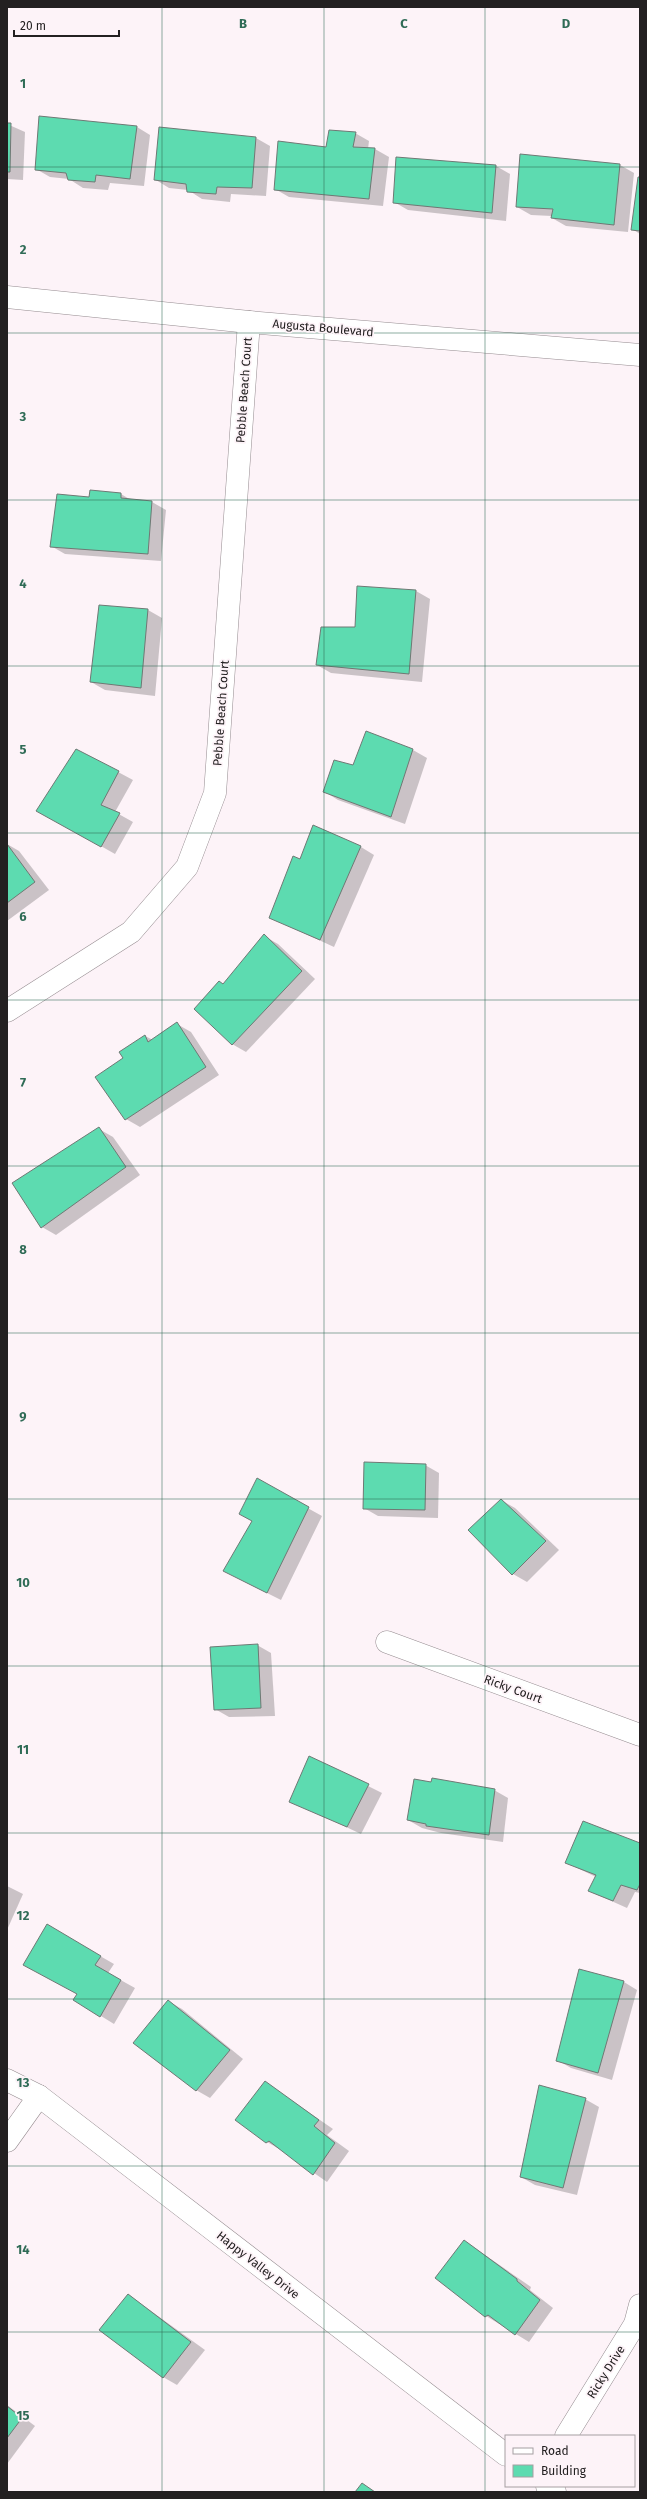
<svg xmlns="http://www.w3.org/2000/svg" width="647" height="2499" font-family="'Fira Sans',sans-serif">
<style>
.shadow{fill:#0003}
.building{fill:#5ddbb0;stroke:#6f7874}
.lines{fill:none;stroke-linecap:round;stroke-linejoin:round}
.street-casing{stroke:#958c90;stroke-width:23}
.street{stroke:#fff;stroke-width:22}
.grid{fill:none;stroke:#2f6b56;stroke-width:1;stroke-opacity:0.55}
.labels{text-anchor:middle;stroke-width:3.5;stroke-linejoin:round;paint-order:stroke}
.street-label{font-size:12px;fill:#232021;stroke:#fdf3f8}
.grid-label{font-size:13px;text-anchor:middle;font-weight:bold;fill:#2f6b56;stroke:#fdf3f8;stroke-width:3.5;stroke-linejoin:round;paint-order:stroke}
</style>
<rect width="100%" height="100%" fill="#fdf3f8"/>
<g class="shadow">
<path d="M7 124 25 132 23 180 7 179Z"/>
<path d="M137 127 150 135 144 186 110 183 108 190 83 188 69 179 50 177 36 169Z"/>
<path d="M355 133 369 141 368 149H375L389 157 383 206 289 197 275 189 327 148Z"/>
<path d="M256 138 270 146 266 196 231 194 230 202 202 199 188 190 169 188 156 180Z"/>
<path d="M397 158 496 166 510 174 506 221 408 210 394 202Z"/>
<path d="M620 165 634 173 628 232 566 226 552 218V216L531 215 517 207Z"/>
<path d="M640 178V234L632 229Z"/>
<path d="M91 491 121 494 131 500 152 502 166 510 161 561 65 554 51 546 89 498Z"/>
<path d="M358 587 416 591 430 599 422 682 331 673 317 665 356 628Z"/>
<path d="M148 610 162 618 155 696 105 690 91 682Z"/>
<path d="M77 750 133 780 115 812 133 822 115 854 37 810Z"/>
<path d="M413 750 427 758 405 824 338 800 325 792 354 767Z"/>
<path d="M7 844 19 851 49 890 7 921Z"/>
<path d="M361 847 374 855 334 947 271 918Z"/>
<path d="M264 936 278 944 315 979 246 1052 232 1044 224 985Z"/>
<path d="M177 1024 191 1032 219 1075 140 1127 126 1119 145 1036 153 1040Z"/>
<path d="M99 1129 113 1137 140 1175 56 1235 42 1227Z"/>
<path d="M425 1465 439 1473 438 1518 378 1516 364 1508Z"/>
<path d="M257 1480 322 1516 281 1600 239 1579 253 1522Z"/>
<path d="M501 1500 515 1508 559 1550 527 1582 513 1574 470 1530Z"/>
<path d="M257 1645 271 1653 275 1716 229 1717 215 1709Z"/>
<path d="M310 1757 382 1793 361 1834 291 1801Z"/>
<path d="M494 1790 508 1798 503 1842 441 1833 422 1828 408 1820Z"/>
<path d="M640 1845V1893L635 1892 627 1908 589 1891 596 1877 567 1863Z"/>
<path d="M7 1886 23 1894 7 1930Z"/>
<path d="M48 1926 114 1964 108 1973 135 1988 114 2024 75 2000 78 1994Z"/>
<path d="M624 1982 637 1990 612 2080 571 2068 557 2060Z"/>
<path d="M168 2001 182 2009 243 2059 210 2098 196 2090Z"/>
<path d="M265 2082 333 2129 327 2135 349 2151 327 2182 281 2150 267 2142Z"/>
<path d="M585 2099 599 2107 577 2195 535 2185 521 2177Z"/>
<path d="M465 2241 531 2287 530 2290 553 2308 529 2342 486 2316Z"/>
<path d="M129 2295 205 2350 177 2385 163 2377Z"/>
<path d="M7 2405 35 2426 7 2464Z"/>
</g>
<g class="building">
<path d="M39 116 137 126 130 179 96 175 95 182 68 180 66 173 35 170Z"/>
<path d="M7 123H11L10 172H7Z"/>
<path d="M159 127 256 137 252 188 217 187 216 194 187 192 186 184 154 180Z"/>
<path d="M329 130 356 132 353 147 375 148 369 199 274 190 278 141 326 147Z"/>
<path d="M520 154 620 164 614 225 551 218 553 209 516 207Z"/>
<path d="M396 157 496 165 492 213 393 203Z"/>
<path d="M638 177H640V231L631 230Z"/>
<path d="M90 490 121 493V498L152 501 148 554 50 547 57 494 89 497Z"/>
<path d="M357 586 416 590 409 674 316 665 321 627H355Z"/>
<path d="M99 605 148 609 141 688 90 682Z"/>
<path d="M366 731 413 749 391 817 323 792 334 760 353 765Z"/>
<path d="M76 749 119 771 101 805 120 813 101 847 36 811Z"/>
<path d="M313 825 361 846 320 940 269 918 293 856 300 859Z"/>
<path d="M7 844 35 882 7 903Z"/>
<path d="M264 934 302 971 232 1045 194 1009 219 981 223 984Z"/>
<path d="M177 1022 206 1067 125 1120 95 1077 123 1058 119 1052 145 1035 148 1042Z"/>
<path d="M99 1127 126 1167 41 1228 12 1183Z"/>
<path d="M364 1462 426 1464 425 1510 363 1509Z"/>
<path d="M257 1478 309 1507 267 1593 223 1571 252 1521 239 1514Z"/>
<path d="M501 1499 546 1541 512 1575 468 1530Z"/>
<path d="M258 1644 261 1708 214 1710 210 1647Z"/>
<path d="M309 1756 369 1784 347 1827 289 1802Z"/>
<path d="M432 1778 495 1789 489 1835 426 1826V1824L407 1820 414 1779 431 1782Z"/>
<path d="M583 1821 640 1843V1884L637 1890 621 1885 613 1901 588 1891 596 1875 565 1863Z"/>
<path d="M47 1924 101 1956 95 1965 121 1980 100 2017 73 2000 77 1994 23 1965Z"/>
<path d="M579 1969 624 1981 598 2073 556 2061Z"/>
<path d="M168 2000 230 2050 196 2091 133 2043Z"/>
<path d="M265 2081 319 2120 314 2126 335 2143 313 2175 269 2141 266 2143 235 2120Z"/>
<path d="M539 2085 586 2098 563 2188 520 2177Z"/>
<path d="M464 2240 517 2279V2281L540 2300 515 2335 488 2315 485 2317 435 2278Z"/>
<path d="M128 2294 191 2342 163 2378 99 2330Z"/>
<path d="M7 2406 22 2418 7 2438Z"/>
<path d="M362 2483 375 2492H355Z"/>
</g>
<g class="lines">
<g class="street-casing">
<g id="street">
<path d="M7 297 249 322 640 355"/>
<path d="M7 1011 131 932 187 867 215 793 249 322"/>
<path d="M387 1642 640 1735"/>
<path d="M7 2080 39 2096 506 2455"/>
<path d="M7 2141 39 2096"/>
<path d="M566 2436 635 2324 640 2305"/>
<path d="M547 2486 555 2492"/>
</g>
</g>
<use href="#street" class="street"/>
</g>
<path class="grid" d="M162 7V2492M324 7V2492M485 7V2492M7 167H640M7 333H640M7 500H640M7 666H640M7 833H640M7 1000H640M7 1166H640M7 1333H640M7 1499H640M7 1666H640M7 1833H640M7 1999H640M7 2166H640M7 2332H640"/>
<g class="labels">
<g class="street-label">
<text transform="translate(323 328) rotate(5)" y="4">Augusta Boulevard</text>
<text transform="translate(244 390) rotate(-86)" y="4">Pebble Beach Court</text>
<text transform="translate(221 713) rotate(-86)" y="4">Pebble Beach Court</text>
<text transform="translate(513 1689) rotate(20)" y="4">Ricky Court</text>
<text transform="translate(258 2265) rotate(38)" y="4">Happy Valley Drive</text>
<text transform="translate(606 2372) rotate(-58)" y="4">Ricky Drive</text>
</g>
</g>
<g class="grid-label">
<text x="243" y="28">B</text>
<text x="404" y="28">C</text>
<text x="566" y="28">D</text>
<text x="23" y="88">1</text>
<text x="23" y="254">2</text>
<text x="23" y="421">3</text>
<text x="23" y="588">4</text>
<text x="23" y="754">5</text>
<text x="23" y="921">6</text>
<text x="23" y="1087">7</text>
<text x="23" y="1254">8</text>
<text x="23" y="1421">9</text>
<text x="23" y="1587">10</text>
<text x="23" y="1754">11</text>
<text x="23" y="1920">12</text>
<text x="23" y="2087">13</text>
<text x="23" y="2254">14</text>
<text x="23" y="2420">15</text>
</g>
<rect width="647" height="2499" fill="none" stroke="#232021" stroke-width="16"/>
<rect x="505" y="2435" width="130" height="52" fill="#fdf3f8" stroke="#a69fa2"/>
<rect x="513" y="2448" width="20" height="6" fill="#ffffff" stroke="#a69fa2"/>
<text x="541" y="2455" font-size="12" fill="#232021">Road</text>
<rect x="513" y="2465" width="20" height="12" fill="#5ddbb0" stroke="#a69fa2"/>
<text x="541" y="2475" font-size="12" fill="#232021">Building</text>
<path d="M14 30v6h105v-6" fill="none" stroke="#232021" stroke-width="2"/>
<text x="20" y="30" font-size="12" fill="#232021" stroke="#fdf3f8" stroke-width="3" paint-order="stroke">20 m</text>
</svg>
